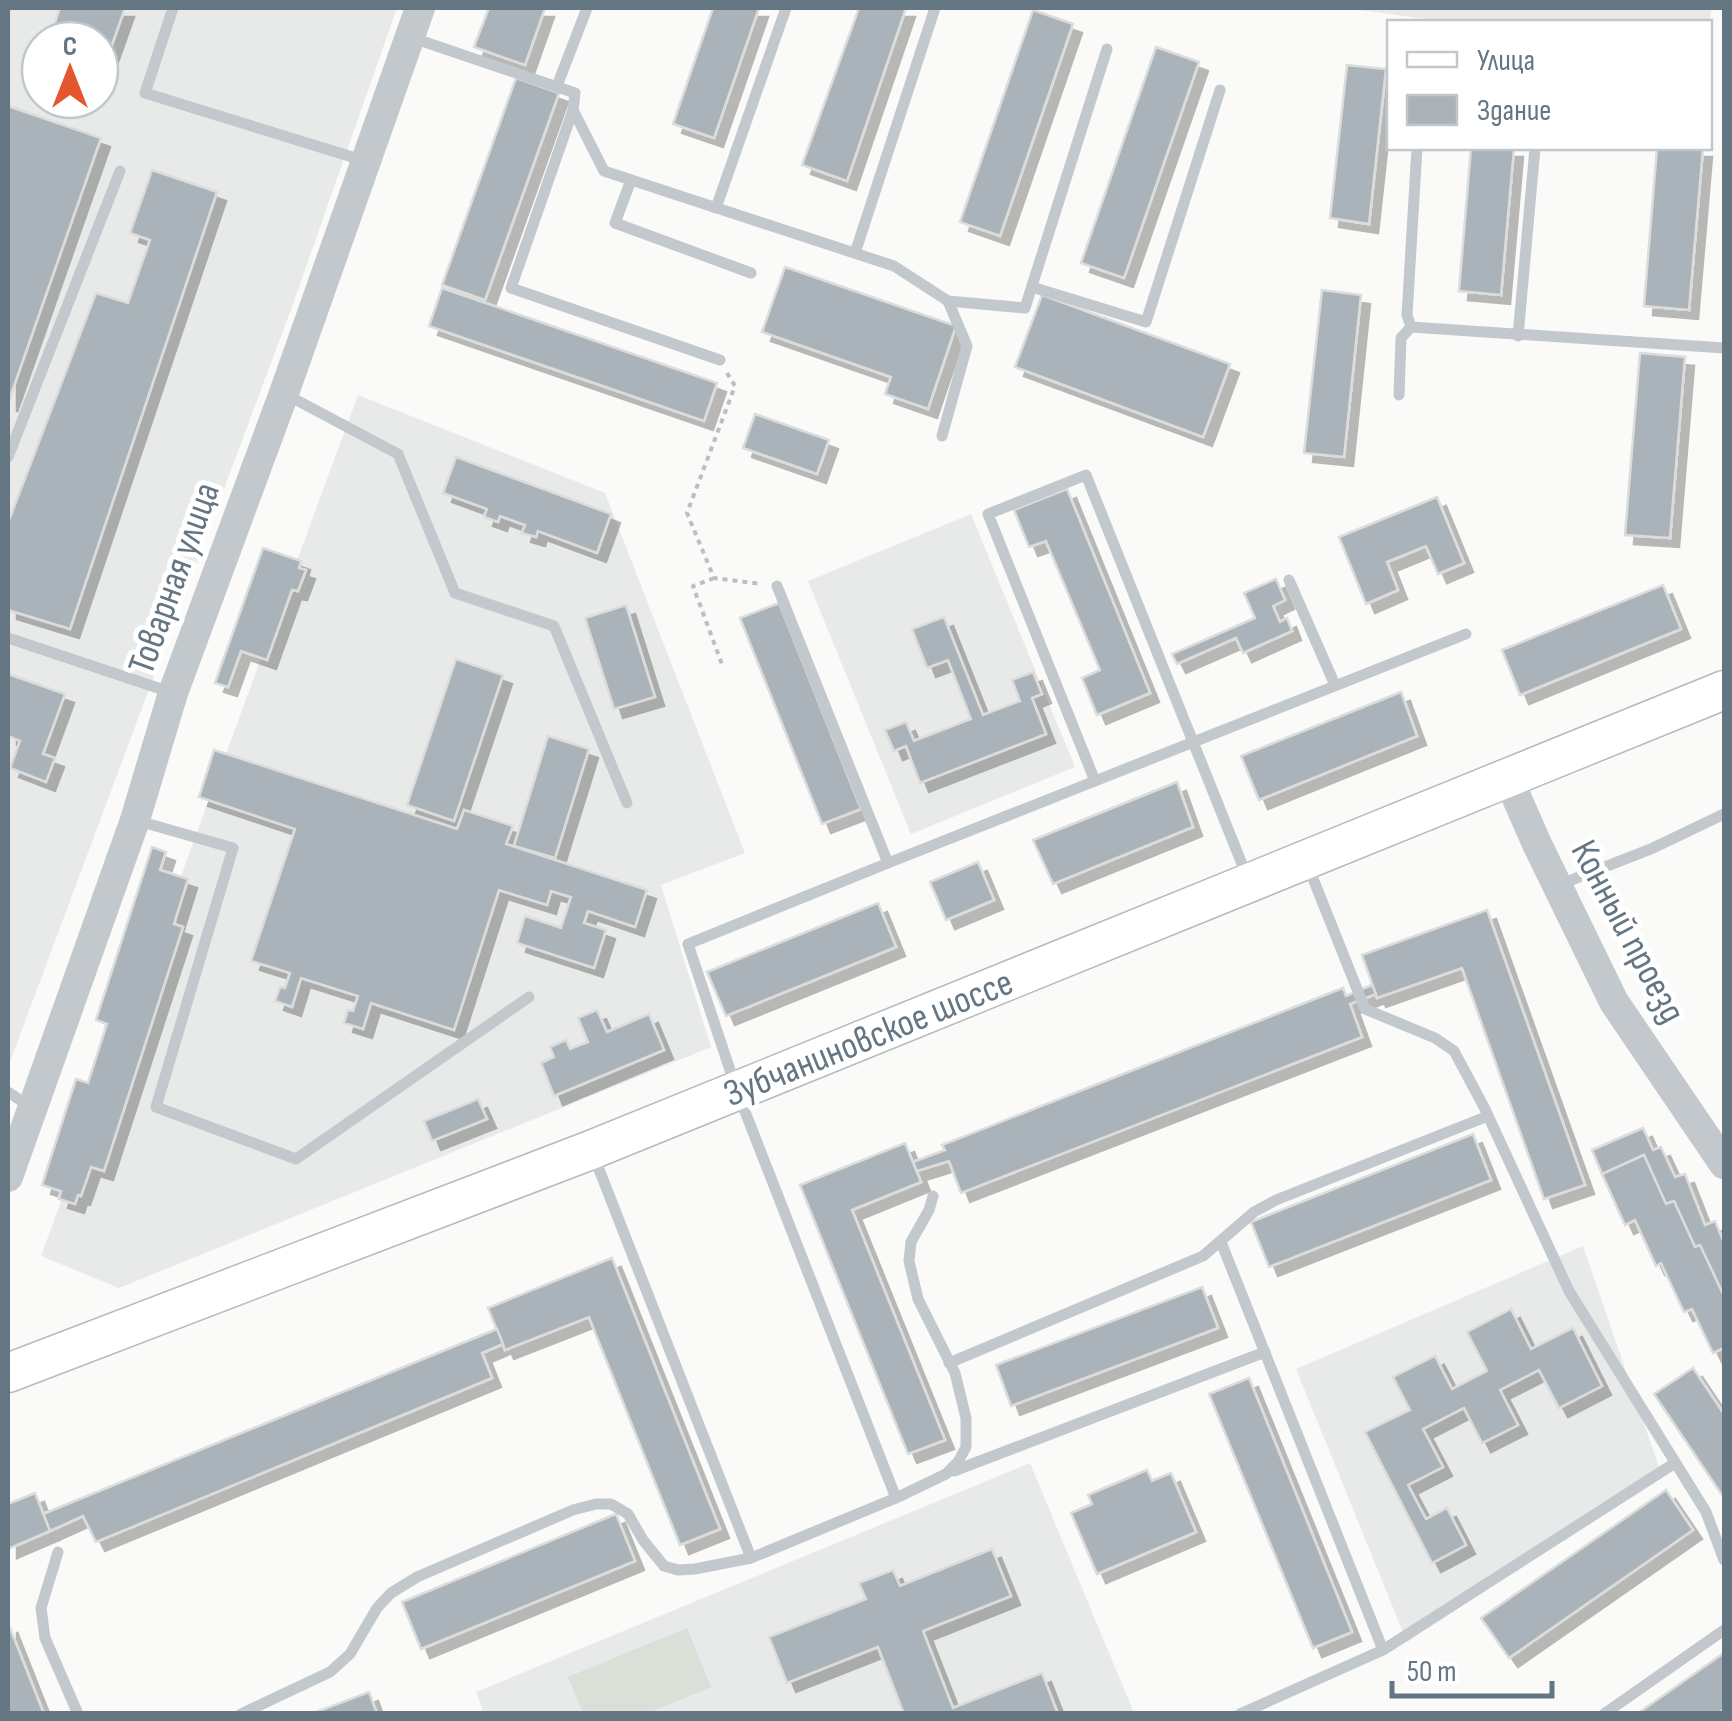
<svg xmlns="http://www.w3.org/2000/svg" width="1732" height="1721" font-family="'Sofia Sans Condensed',sans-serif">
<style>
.built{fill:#e8e9e9;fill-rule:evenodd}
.green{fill:#dadfd7}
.building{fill:#aab3b9;stroke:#dcdcda;stroke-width:2.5;filter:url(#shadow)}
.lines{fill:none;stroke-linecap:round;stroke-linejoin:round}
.primary-casing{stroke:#b5babe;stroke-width:41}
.path{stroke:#bbbfc2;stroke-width:4;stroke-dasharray:5 5;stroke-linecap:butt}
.service{stroke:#c3c8cc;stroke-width:11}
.tertiary{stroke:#c3c8cc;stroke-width:30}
.primary{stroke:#fff;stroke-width:38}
.labels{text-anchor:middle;stroke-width:10;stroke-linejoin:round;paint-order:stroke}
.street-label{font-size:38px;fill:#657683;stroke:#fff}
</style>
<defs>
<filter id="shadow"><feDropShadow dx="9" dy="9" stdDeviation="0" flood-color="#0004"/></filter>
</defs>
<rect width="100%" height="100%" fill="#fafaf8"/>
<g class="built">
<path d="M8 8H397L293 304 8 1067ZM40 40H100V100H40Z"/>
<path d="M1345 8H1711L1710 23 1449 22Z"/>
<path d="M358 395 605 493 745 853 661 885 711 1047 119 1288 41 1256Z"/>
<path d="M971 514 1075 767 911 834 808 581Z"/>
<path d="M1583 1246 1659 1467 1407 1642 1296 1369Z"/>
<path d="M1030 1463 1134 1713 484 1714 476 1692Z"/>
</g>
<path class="green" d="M687 1628 711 1687 648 1713H583L568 1677Z"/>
<g class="building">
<path d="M60 8H125L108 56 100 54V40H60L50 37Z"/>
<path d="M489 8H545L525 65 474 47Z"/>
<path d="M713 8H759L714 138 673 124Z"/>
<path d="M859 8H906L847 181 802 165Z"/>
<path d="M1033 10 1073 24 1000 236 960 222Z"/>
<path d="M1156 47 1199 62 1124 278 1081 263Z"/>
<path d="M1347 65 1386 69 1369 224 1330 218Z"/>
<path d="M516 78 559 93 485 300 442 285Z"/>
<path d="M8 106 101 138 8 403Z"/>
<path d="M1471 148H1514L1501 295 1459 291Z"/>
<path d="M1657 148H1703L1689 310 1644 306Z"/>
<path d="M152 170 217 192 70 629 8 610V523L96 293 128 303 150 240 130 233Z"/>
<path d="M785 267 956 326 928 409 885 394 891 377 762 332Z"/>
<path d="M442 288 717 383 704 421 429 326Z"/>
<path d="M1322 290 1361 295 1344 457 1304 453Z"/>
<path d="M1042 295 1230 364 1203 437 1015 367Z"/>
<path d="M1640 353 1685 357 1670 538 1625 535Z"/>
<path d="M755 414 829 440 817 474 743 448Z"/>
<path d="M456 457 611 514 597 553 538 531 536 537 522 533 525 525 500 516 498 522 484 517 487 509 443 493Z"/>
<path d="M1067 489 1150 693 1097 715 1082 678 1100 670 1046 541 1029 547 1014 510Z"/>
<path d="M1437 497 1464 563 1438 574 1426 546 1387 562 1398 590 1366 604 1339 537Z"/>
<path d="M263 548 301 561 299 568 306 570 298 591 292 590 267 660 241 651 228 687 215 683Z"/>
<path d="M1276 579 1285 600 1273 606 1280 622 1287 618 1292 631 1243 653 1236 638 1177 664 1172 654 1255 618 1244 593Z"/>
<path d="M1663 585 1681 629 1520 695 1502 650Z"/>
<path d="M779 603 861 809 822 824 740 618Z"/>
<path d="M626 605 655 697 614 709 585 618Z"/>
<path d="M944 617 983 715 1020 701 1012 680 1033 672 1042 694 1032 698 1046 734 920 783 906 746 894 751 885 730 906 722 914 741 971 719 948 660 927 668 912 629Z"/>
<path d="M456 659 503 675 454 821 407 805Z"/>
<path d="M8 674 65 694 43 754 55 758 46 782 10 768 20 741 8 736Z"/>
<path d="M1401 692 1417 736 1259 800 1241 756Z"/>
<path d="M548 736 589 749 555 858 514 846Z"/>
<path d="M214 750 457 829 464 810 513 826 506 844 647 890 635 927 588 911 584 923 606 930 594 968 517 943 525 916 561 928 571 897 551 891 547 905 499 890 454 1030 371 1003 363 1029 344 1023 348 1010 353 1011 358 996 301 978 292 1007 275 1001 280 987 285 988 290 973 251 961 295 829 199 797Z"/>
<path d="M1177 782 1193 827 1053 884 1033 840Z"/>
<path d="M152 847 166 852 160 870 188 879 174 924 183 927 104 1171 91 1167 81 1196 78 1195 75 1204 59 1199 61 1191 42 1185 76 1079 88 1083 107 1024 96 1020Z"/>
<path d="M978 862 994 900 946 920 930 882Z"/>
<path d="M878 903 896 947 726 1016 707 972Z"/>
<path d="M1487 910 1585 1185 1544 1199 1462 968 1377 998 1362 955Z"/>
<path d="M1372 985 1376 994 1350 1004 1362 1037 961 1193 949 1161 917 1171 913 1162 945 1150 942 1145 1343 988 1346 996Z"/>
<path d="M597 1010 607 1032 649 1014 664 1050 554 1096 541 1063 554 1057 550 1047 566 1040 570 1049 588 1042 578 1018Z"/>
<path d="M478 1099 487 1119 432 1141 424 1121Z"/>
<path d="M1643 1128 1653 1150 1661 1147 1675 1177 1685 1174 1705 1225 1715 1221 1724 1243V1291L1722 1292 1700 1245 1695 1247 1674 1201 1666 1204 1644 1155 1602 1174 1592 1150Z"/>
<path d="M1473 1134 1491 1180 1269 1267 1251 1222Z"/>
<path d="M905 1143 921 1182 852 1210 945 1440 908 1454 800 1185Z"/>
<path d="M1644 1155 1666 1204 1674 1201 1695 1247 1700 1245 1722 1292 1724 1291V1348L1713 1353 1692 1309 1684 1312 1661 1263 1656 1266 1635 1220 1625 1225 1602 1174Z"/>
<path d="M612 1258 720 1529 680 1545 589 1317 505 1350 488 1308Z"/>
<path d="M1202 1287 1218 1328 1011 1406 996 1365Z"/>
<path d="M1511 1309 1531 1349 1573 1328 1602 1386 1559 1408 1539 1370 1500 1390 1518 1425 1482 1443 1464 1408 1423 1429 1443 1467 1408 1485 1426 1519 1447 1508 1466 1545 1432 1563 1365 1432 1410 1410 1393 1377 1435 1356 1452 1389 1487 1371 1467 1332Z"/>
<path d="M497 1329 503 1344 482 1353 492 1378 96 1542 83 1516 50 1531 43 1514Z"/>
<path d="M1693 1368 1724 1414V1498L1654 1394Z"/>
<path d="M1249 1378 1352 1632 1313 1648 1209 1394Z"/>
<path d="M1147 1470 1152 1481 1171 1473 1196 1532 1097 1574 1071 1513 1092 1504 1088 1495Z"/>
<path d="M1666 1490 1693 1530 1509 1658 1481 1618Z"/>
<path d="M35 1493 50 1531 8 1549V1504Z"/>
<path d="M616 1514 635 1561 421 1649 402 1602Z"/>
<path d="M992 1549 1011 1596 923 1631 953 1708 1042 1673 1058 1714H904L878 1647 787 1683 769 1637 866 1599 859 1583 893 1570 900 1586Z"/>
<path d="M8 1623 44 1714H8Z"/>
<path d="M1724 1653V1709L1718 1714H1637Z"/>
<path d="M369 1692 377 1714H311Z"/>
</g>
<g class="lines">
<g class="primary-casing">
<path id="primary" d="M8 1373 591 1150 1724 690"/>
</g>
<g class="path">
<path d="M727 373 735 386 687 513 714 578 762 584"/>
<path d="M714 578 693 586 723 667"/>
</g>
<g class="service">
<path d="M173 8 145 93 362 160"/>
<path d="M410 37 575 93 573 110 604 171 894 266 948 301 1025 308 1107 49"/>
<path d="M557 86 587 8"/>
<path d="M573 110 511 288 720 360"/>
<path d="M631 180 615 223 751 273"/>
<path d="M716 208 786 8"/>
<path d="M855 253 935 8"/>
<path d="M1032 287 1146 322 1220 90"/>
<path d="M1411 327 1407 315 1417 148"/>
<path d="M1518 336 1535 148"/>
<path d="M287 395 398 454 455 593 554 626 627 803"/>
<path d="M1399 395 1401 338 1411 327 1724 348"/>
<path d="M942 436 967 346 948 301"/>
<path d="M8 457 120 171"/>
<path d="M1289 580 1335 685"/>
<path d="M777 586 888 863 1095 781"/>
<path d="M8 638 173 693"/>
<path d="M135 820 233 848 156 1107 296 1159 529 997"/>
<path d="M888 863 688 944 737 1091 896 1498"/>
<path d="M1308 866 1365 1009 1435 1038 1454 1051 1484 1107 1569 1291 1706 1512 1724 1560"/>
<path d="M1248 879 1086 475 988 514 1095 781C1219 732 1342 683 1466 634"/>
<path d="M1558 885 1653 848 1724 814"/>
<path d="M8 1092 29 1106"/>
<path d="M593 1154 751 1558"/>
<path d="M1221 1242 1383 1650"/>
<path d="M949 1363 1203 1256 1254 1212 1276 1200 1488 1116"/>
<path d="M954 1471 1265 1352"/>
<path d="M58 1552 41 1608 45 1638 78 1714"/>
<path d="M241 1714 330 1672 350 1654 377 1608 391 1593 417 1577 573 1510 596 1504H611L628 1514 643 1540 664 1566 678 1570 695 1569 751 1558 896 1498 946 1474 958 1462 966 1447V1418L955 1373 918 1299 909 1261 911 1242 929 1210 933 1196"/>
<path d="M1240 1714 1383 1650 1675 1463"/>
<path d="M1604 1714 1724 1630"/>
</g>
<g class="tertiary">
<path d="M1508 778 1537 844 1614 1002 1724 1164"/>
<path d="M8 1177 135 820 173 693 284 393 420 8"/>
</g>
<use href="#primary" class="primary"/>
</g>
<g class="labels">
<g class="street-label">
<text transform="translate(173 578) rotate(-70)" y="13">Товарная улица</text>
<text transform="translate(1629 931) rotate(62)" y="13">Конный проезд</text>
<text transform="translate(868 1037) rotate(-22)" y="13">Зубчаниновское шоссе</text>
</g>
</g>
<rect width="1732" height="1721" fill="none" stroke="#657683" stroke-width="20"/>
<rect x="1387" y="20" width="325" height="130" fill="#ffffff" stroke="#c1c8cd" stroke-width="2.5"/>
<rect x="1407" y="52" width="50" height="15" fill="#ffffff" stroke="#c1c8cd" stroke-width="2.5"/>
<text x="1477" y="70" font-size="30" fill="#657683">Улица</text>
<rect x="1407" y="95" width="50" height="30" fill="#aab3b9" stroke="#c1c8cd" stroke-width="2.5"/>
<text x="1477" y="120" font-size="30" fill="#657683">Здание</text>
<g transform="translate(70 70)"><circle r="48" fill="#ffffff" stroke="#c1c8cd" stroke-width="2.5"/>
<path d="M0-8L18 38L0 25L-18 38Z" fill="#e4572e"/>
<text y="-15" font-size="28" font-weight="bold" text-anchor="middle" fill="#657683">С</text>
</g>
<path d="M1392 1681v15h160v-15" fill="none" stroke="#657683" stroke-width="5"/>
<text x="1407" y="1681" font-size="30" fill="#657683" stroke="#ffffff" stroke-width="8" paint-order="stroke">50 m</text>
</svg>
